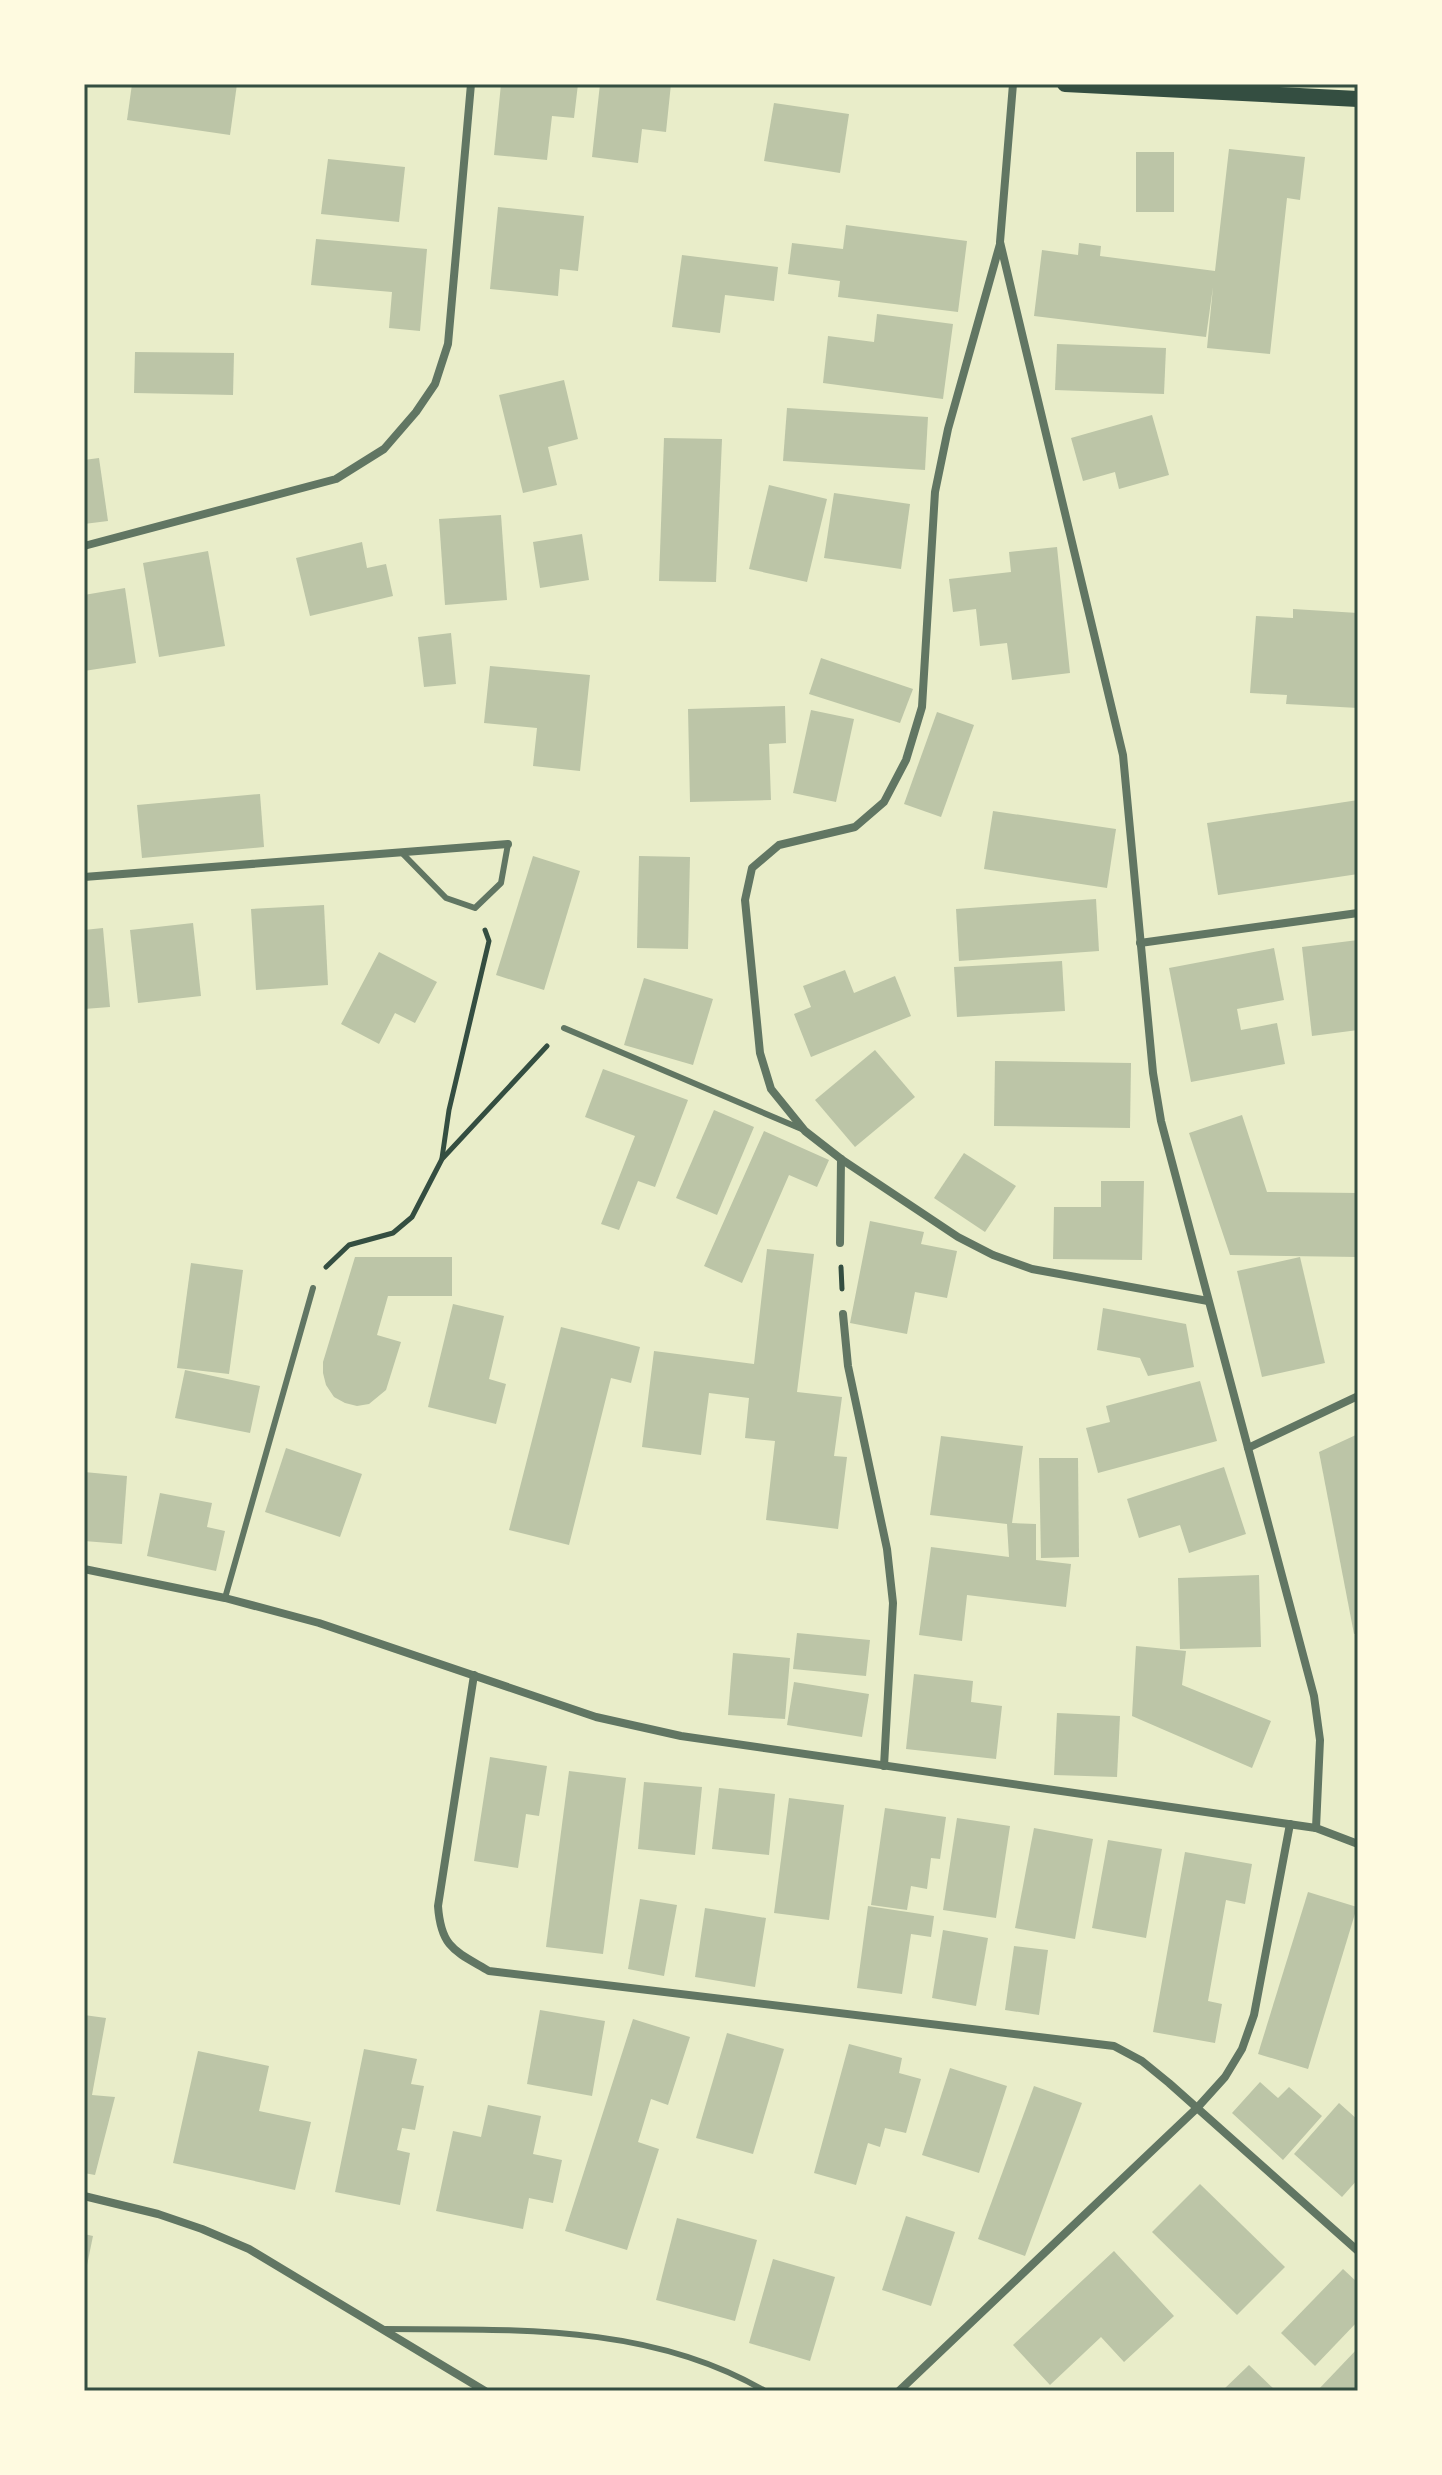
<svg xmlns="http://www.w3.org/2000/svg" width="1442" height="2475" font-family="Figtree,sans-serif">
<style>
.building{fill:#bcc5a7}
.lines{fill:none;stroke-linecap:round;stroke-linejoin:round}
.path{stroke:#344e41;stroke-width:5}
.service{stroke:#617663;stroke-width:6}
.minor{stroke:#617663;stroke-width:8}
.secondary{stroke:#344e41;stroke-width:16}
.neatline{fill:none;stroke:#344e41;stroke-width:3}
</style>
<rect width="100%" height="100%" fill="#e9edc9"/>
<g class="building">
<path d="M132 84H237L230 135 127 120Z"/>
<path d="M501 84H578L574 118 552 116 547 160 494 155Z"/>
<path d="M600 84H671L666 132 642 129 638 163 592 157Z"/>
<path d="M774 103 849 114 840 173 764 161Z"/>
<path d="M1229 149 1305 157 1300 200 1287 198 1270 354 1207 348 1213 287 1206 337 1034 316 1042 250 1078 255 1079 243 1101 246 1100 256 1215 271Z"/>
<rect x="1136" y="152" width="38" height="60"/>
<path d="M328 159 405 167 399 222 321 214Z"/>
<path d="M498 207 584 216 578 271 560 269 558 296 490 289Z"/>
<path d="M846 225 967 241 958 312 838 297 840 281 788 274 792 243 843 249Z"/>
<path d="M316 239 427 249 420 331 389 328 392 292 311 285Z"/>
<path d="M682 255 778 267 774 301 725 295 720 333 672 327Z"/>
<path d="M877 314 953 324 943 399 823 383 828 336 874 342Z"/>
<path d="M1057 344 1166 348 1164 394 1055 390Z"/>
<path d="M135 352 234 353 233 395 134 393Z"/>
<path d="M564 380 578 439 548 447 557 485 523 493 499 395Z"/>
<path d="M787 408 928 417 925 470 783 461Z"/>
<path d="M1152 415 1169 475 1119 489 1115 472 1083 481 1071 438Z"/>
<path d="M664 438 722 439 716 582 659 581Z"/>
<path d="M99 458 108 521 84 524V460Z"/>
<path d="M769 485 827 499 807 582 749 569Z"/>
<path d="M834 493 910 504 901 569 824 558Z"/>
<path d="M501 515 507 600 445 605 439 519Z"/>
<path d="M582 534 589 580 540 588 533 542Z"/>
<path d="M362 542 367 568 386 564 393 596 310 616 296 558Z"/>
<path d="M1057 547 1070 673 1012 680 1007 643 980 646 976 609 953 612 949 579 1011 572 1009 552Z"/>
<path d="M208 551 225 646 159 657 143 563Z"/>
<path d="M125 588 136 663 84 671V595Z"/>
<path d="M1293 609 1358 613V708L1286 704 1287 695 1250 693 1256 616 1293 618Z"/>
<path d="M451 633 456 684 424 687 418 637Z"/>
<path d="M821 658 913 689 900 723 809 694Z"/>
<path d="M490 666 590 675 580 771 533 766 537 728 484 723Z"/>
<path d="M785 706 786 743 769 744 771 800 690 802 688 709Z"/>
<path d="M811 710 854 719 836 802 793 793Z"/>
<path d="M937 712 974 725 941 817 904 804Z"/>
<path d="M260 794 264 847 142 858 137 805Z"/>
<path d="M1358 800V874L1218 895 1207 823Z"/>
<path d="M993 811 1116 829 1107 888 984 869Z"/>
<path d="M533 856 580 871 544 990 496 975Z"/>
<path d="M639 856 690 857 688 949 637 948Z"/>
<path d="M1096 899 1099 951 959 961 956 909Z"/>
<path d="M324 905 328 985 256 990 251 909Z"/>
<path d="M193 923 201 996 138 1003 130 930Z"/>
<path d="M103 928 110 1007 84 1009V930Z"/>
<path d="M1358 940V1030L1312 1036 1302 947Z"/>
<path d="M1274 948 1284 1000 1237 1009 1241 1030 1277 1023 1285 1064 1191 1082 1169 968Z"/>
<path d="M379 952 437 982 415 1023 395 1013 379 1044 341 1024Z"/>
<path d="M1062 961 1065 1011 957 1017 954 967Z"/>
<path d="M845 970 854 993 895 976 911 1016 811 1057 794 1014 811 1007 803 986Z"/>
<path d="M644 978 713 999 693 1065 624 1045Z"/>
<path d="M875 1050 915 1097 855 1147 815 1100Z"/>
<path d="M995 1061 1131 1063 1130 1128 994 1126Z"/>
<path d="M603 1069 688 1100 655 1187 638 1181 619 1230 601 1224 635 1136 585 1117Z"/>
<path d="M714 1110 754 1127 717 1215 676 1198Z"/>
<path d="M1242 1115 1267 1192 1358 1193V1257L1230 1255 1189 1133Z"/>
<path d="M764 1131 829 1160 817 1187 789 1175 742 1283 704 1266Z"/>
<path d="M964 1153 1016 1186 985 1232 934 1198Z"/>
<path d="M1101 1181H1144L1142 1260 1053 1259 1054 1207H1101Z"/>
<path d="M870 1221 924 1232 921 1244 957 1251 947 1298 915 1292 907 1334 850 1323Z"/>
<path d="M767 1249 814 1254 797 1392 842 1397 834 1456 847 1457 838 1529 766 1520 775 1441 745 1438 749 1398 709 1393 701 1455 642 1447 654 1351 754 1364Z"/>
<path d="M355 1257H452V1296H388L377 1335 401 1342 386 1390 369 1404 357 1406 345 1403 334 1397 326 1385 323 1373V1362Z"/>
<path d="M1300 1257 1325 1363 1262 1377 1237 1271Z"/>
<path d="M191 1263 243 1270 229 1374 177 1368Z"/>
<path d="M453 1304 504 1316 489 1379 506 1384 496 1424 428 1407Z"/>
<path d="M1103 1308 1186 1324 1194 1367 1148 1376 1140 1358 1097 1350Z"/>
<path d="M561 1327 640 1347 631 1383 611 1378 569 1545 509 1530Z"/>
<path d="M185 1370 260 1386 250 1433 175 1418Z"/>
<path d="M1200 1381 1217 1441 1098 1473 1086 1428 1110 1422 1106 1406Z"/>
<path d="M1358 1434V1633L1354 1634 1319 1452Z"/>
<path d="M941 1436 1023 1446 1012 1523 1036 1524V1560L1071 1564 1066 1607 967 1595 962 1641 919 1635 931 1547 1009 1557 1007 1524 930 1515Z"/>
<path d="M286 1448 362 1474 340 1537 265 1512Z"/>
<path d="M1039 1458H1078L1079 1557 1041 1558Z"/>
<path d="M1224 1467 1246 1534 1189 1553 1180 1525 1139 1538 1127 1499Z"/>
<path d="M84 1472 127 1476 122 1544 84 1541Z"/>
<path d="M160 1493 212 1503 207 1527 225 1531 216 1571 147 1556Z"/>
<path d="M1259 1575 1261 1647 1180 1649 1178 1578Z"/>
<path d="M797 1633 870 1640 866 1676 793 1669Z"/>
<path d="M1136 1646 1186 1651 1182 1685 1271 1721 1252 1768 1132 1716Z"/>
<path d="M733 1653 790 1658 785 1719 728 1715Z"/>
<path d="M914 1674 973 1681 971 1702 1002 1706 996 1759 906 1749Z"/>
<path d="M794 1682 869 1694 862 1737 787 1725Z"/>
<path d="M1057 1713 1120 1716 1117 1777 1054 1775Z"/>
<path d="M490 1757 547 1766 539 1816 526 1814 518 1868 474 1861Z"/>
<path d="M569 1771 626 1778 603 1954 546 1947Z"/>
<path d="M644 1782 702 1787 695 1855 638 1849Z"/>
<path d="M719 1788 775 1794 769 1855 712 1849Z"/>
<path d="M789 1798 844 1805 829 1920 774 1913Z"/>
<path d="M885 1808 946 1817 940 1859 931 1858 927 1889 911 1886 907 1910 871 1905Z"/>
<path d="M957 1818 1010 1826 996 1918 943 1910Z"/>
<path d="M1034 1828 1093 1839 1075 1939 1015 1928Z"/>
<path d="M1108 1840 1162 1849 1146 1938 1092 1928Z"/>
<path d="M1185 1852 1252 1864 1245 1904 1226 1900 1208 2001 1222 2004 1215 2043 1153 2032Z"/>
<path d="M1308 1892 1357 1907 1308 2069 1258 2054Z"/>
<path d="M640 1899 677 1905 664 1976 628 1969Z"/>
<path d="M868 1906 934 1916 931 1937 911 1934 902 1994 857 1988Z"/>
<path d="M705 1908 766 1918 755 1987 695 1977Z"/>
<path d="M943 1930 988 1938 976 2006 932 1998Z"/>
<path d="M1014 1946 1048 1950 1039 2015 1005 2010Z"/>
<path d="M540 2010 605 2021 592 2096 527 2084Z"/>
<path d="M84 2015 106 2018 92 2095 115 2097 95 2175 84 2173Z"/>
<path d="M633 2019 690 2037 668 2105 651 2099 638 2142 659 2149 627 2250 565 2231Z"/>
<path d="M727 2033 784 2049 753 2154 696 2138Z"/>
<path d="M849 2044 902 2058 899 2073 921 2079 906 2133 885 2128 880 2147 868 2143 856 2185 814 2173Z"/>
<path d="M364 2049 417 2059 411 2084 424 2086 415 2130 402 2128 397 2150 410 2153 400 2205 335 2192Z"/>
<path d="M198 2051 269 2066 259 2111 311 2122 295 2190 173 2163Z"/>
<path d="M950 2068 1007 2086 979 2173 922 2155Z"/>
<path d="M1260 2082 1278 2098 1289 2087 1322 2116 1283 2160 1232 2113Z"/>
<path d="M1034 2086 1082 2103 1025 2256 978 2239Z"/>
<path d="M1339 2103 1358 2120V2179L1342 2197 1294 2154Z"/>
<path d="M488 2105 541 2116 533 2154 562 2160 553 2203 529 2198 523 2229 436 2211 453 2131 481 2137Z"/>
<path d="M1200 2184 1285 2267 1237 2315 1152 2232Z"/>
<path d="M906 2216 955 2232 931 2306 882 2290Z"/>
<path d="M677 2218 757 2240 735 2321 656 2300Z"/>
<path d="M84 2234 93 2236 85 2275H84Z"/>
<path d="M1114 2251 1174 2316 1124 2362 1101 2337 1050 2385 1013 2345Z"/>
<path d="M773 2259 835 2277 810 2361 749 2343Z"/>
<path d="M1343 2269 1358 2283V2321L1315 2366 1281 2333Z"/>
<path d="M1358 2348V2391H1317Z"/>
<path d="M1249 2365 1276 2391H1222Z"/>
</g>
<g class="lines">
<g class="path">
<path d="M442 1158 449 1110 489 941 485 930"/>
<path d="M326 1267 349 1245 393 1233 412 1217 442 1159 547 1046"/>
<path d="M841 1267 842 1289"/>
</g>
<g class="service">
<path d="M403 854 446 898 475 908 501 883 508 844"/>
<path d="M564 1028 804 1130"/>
<path d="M225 1598 313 1288"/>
<path d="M383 2329C512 2330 649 2323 765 2391"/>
</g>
<g class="minor">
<path d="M1013 84 1000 242 1123 755 1153 1073 1161 1121 1314 1696 1320 1740 1316 1828"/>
<path d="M1000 244 948 429 935 492 922 707 906 760 884 802 855 827 779 845 752 868 745 900 760 1053 771 1089 805 1131 841 1159 958 1237 993 1255 1032 1269 1208 1301"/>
<path d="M84 546 336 479 384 449 416 412 435 384 448 344 471 84"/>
<path d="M84 877 508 844"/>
<path d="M1140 943 1358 913"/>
<path d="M840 1243 841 1159"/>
<path d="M843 1314 848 1366 887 1549 893 1603 884 1766"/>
<path d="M1248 1448 1358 1396"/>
<path d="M84 1569 225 1598 319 1623 596 1717 681 1736 1316 1828 1358 1844"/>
<path d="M474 1675 438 1906C441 1948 455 1951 489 1971L1114 2046 1142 2061 1169 2083 1358 2251"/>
<path d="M84 2196 158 2214 202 2229 249 2249 485 2391"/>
<path d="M899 2391 1197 2108 1225 2077 1242 2049 1254 2015 1290 1824"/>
</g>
<path class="secondary" d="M1065 84 1358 99"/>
</g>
<rect width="1442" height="2475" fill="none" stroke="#fefae0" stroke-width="172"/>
<rect x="86" y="86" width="1270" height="2303" class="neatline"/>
</svg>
